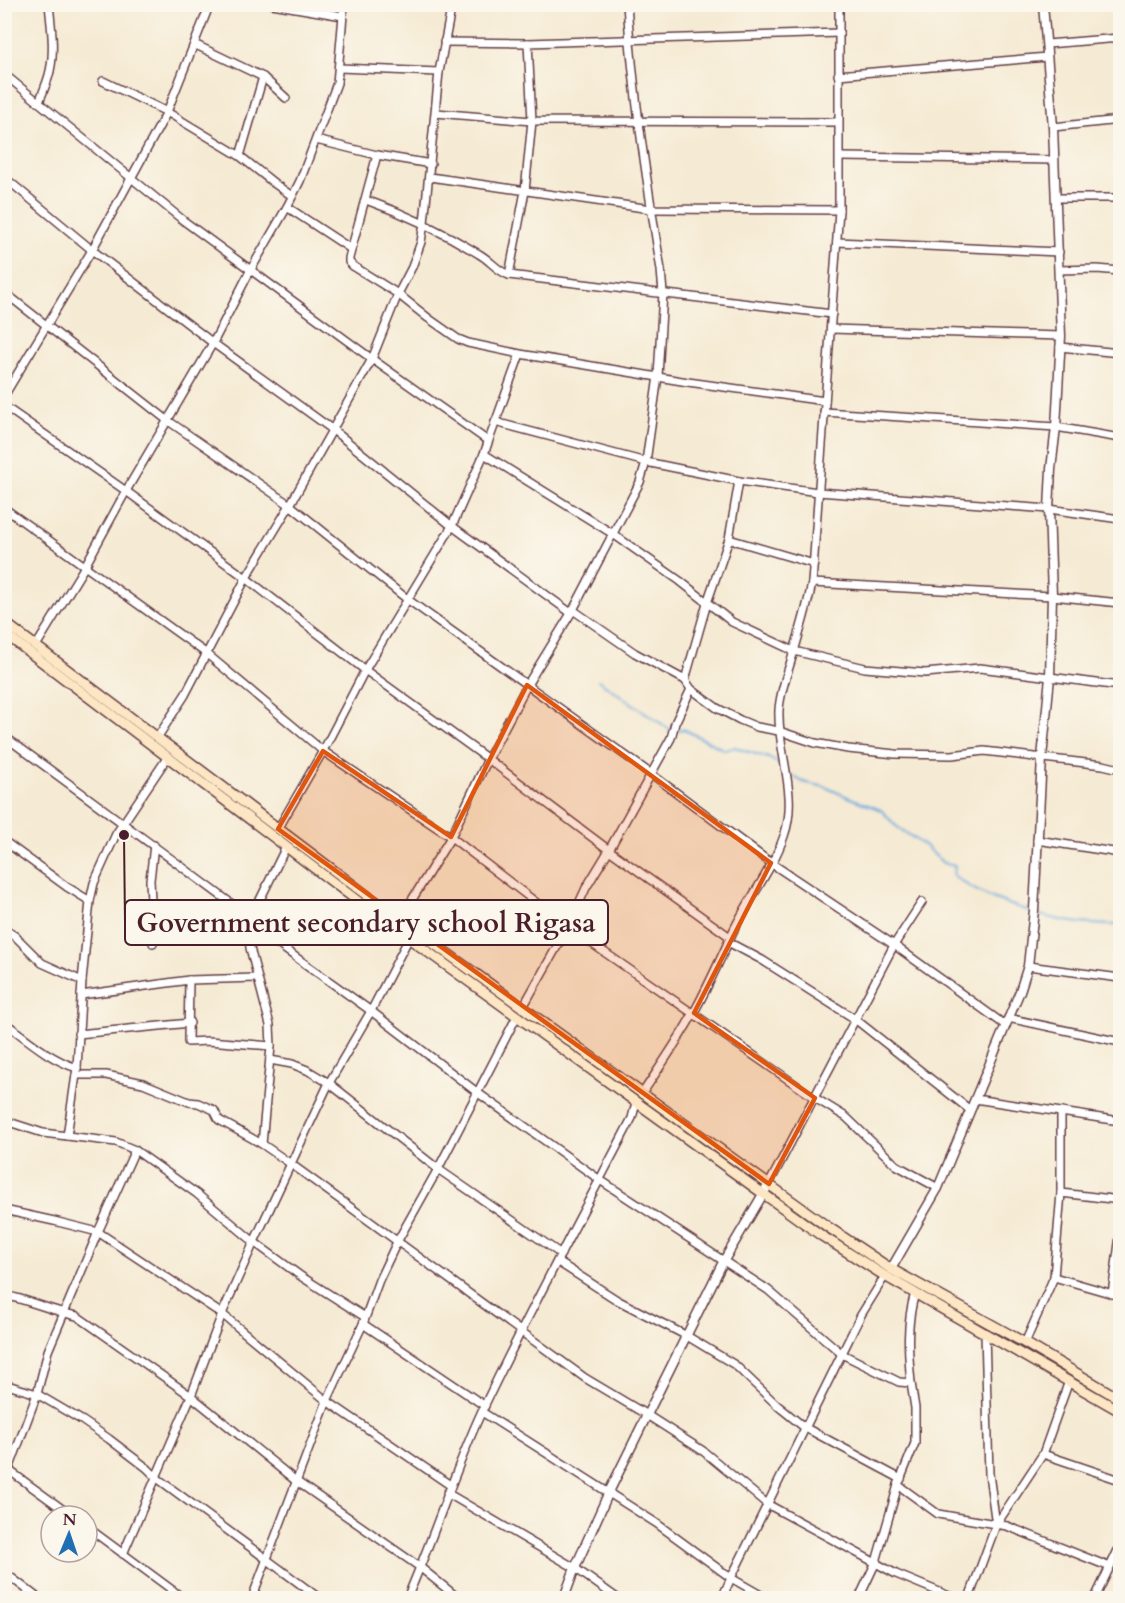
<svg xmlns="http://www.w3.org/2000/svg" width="1125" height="1603" font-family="Cardo,serif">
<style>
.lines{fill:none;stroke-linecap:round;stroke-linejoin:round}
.stream{stroke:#6aaadd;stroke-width:2}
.minor-casing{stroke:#643d44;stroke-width:10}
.tertiary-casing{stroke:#643d44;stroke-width:11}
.secondary-casing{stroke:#643d44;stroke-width:12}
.minor{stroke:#fff;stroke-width:7}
.tertiary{stroke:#fff;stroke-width:8}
.secondary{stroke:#fce6c4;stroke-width:9}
.marked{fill:#e0560e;fill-opacity:0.2;stroke:#e0560e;stroke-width:4.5;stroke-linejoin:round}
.leader{fill:none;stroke:#4a1f2b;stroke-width:2}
.callout-dot{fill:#4a1f2b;stroke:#fbf7ec;stroke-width:2}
.callout{fill:#fbf7ec;stroke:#4a1f2b;stroke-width:2}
.callout-label{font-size:27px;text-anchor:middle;font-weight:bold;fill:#4a1f2b}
</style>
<rect width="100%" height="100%" fill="#fbf7ec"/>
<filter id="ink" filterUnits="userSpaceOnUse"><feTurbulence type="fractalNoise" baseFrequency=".0167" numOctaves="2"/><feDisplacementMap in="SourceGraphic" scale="12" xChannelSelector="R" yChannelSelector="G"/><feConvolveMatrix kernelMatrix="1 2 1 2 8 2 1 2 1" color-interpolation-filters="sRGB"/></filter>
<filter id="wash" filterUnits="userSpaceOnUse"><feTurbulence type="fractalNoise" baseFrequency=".008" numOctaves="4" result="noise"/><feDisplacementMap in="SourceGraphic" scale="24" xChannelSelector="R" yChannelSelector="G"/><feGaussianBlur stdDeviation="1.35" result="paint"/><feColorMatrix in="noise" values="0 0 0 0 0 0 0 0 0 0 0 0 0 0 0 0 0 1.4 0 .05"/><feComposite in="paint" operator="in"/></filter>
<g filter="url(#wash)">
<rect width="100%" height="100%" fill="#f5ead3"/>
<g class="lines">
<g class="stream">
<path d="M598 680 672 731 683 729 725 750 735 747C752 755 770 754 783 768"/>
<path d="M789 774 803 782 825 787 843 795 881 810 896 826 925 846 943 863 955 866 953 875C976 894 1004 903 1032 912"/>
<path d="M1037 914C1064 923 1093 925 1120 925"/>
</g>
</g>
</g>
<g filter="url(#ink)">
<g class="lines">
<g class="minor-casing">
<g id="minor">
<path d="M272 4 343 16"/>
<path d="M444 42 528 43 839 33"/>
<path d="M194 44 263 77 286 98"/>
<path d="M1047 44 1120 38"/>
<path d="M339 68 439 72"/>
<path d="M4 74 184 221 372 359 488 441"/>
<path d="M838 75 1047 57"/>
<path d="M103 81 167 112 240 156 275 184 292 196"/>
<path d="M39 102C43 92 48 81 50 71 55 49 51 26 49 4"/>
<path d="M436 113 532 121 838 122"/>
<path d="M1053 127 1120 120"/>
<path d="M316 140 377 155 431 164"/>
<path d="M377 155 349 258V262L353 266 398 294 428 318 458 339 468 343 520 354 688 382 825 401"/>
<path d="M240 156 263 77"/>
<path d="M840 157 1054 160"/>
<path d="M4 177 92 250 213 343 333 430 452 526 571 613"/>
<path d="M430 177 651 209 839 210"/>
<path d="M1056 198H1120"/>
<path d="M366 200C406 214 443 232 479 254 490 260 497 271 509 275L832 314"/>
<path d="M287 207 351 249"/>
<path d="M837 242 1059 252"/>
<path d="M1059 270 1097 269 1120 271"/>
<path d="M509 275 525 191 532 121 528 43"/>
<path d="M4 292 167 420 290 505 407 599 650 773 771 863 894 945 1005 1025"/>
<path d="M831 329 1061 336"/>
<path d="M1060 347 1120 353"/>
<path d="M4 396 92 250 167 112 210 4"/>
<path d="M4 406 126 491 246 578 365 670 488 759 609 850 730 937"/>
<path d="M824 412 1056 427 1120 438"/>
<path d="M495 422 646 462 739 481 818 492 1049 509 1120 519"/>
<path d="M484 454 613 534 680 581 732 622 794 651 865 668 925 673 980 668 1120 686"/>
<path d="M4 508 207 654 323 751 451 837 568 927 815 1098 846 1117 896 1165 938 1188"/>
<path d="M729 539 814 564"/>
<path d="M812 583 1052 596 1120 603"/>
<path d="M573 610 635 653 685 680 691 689 717 708 740 720 757 727 779 731 815 743 848 749 895 754 952 755 984 751 1103 765 1120 769"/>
<path d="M36 646 85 566 126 491 213 343 250 271 287 207 300 181 337 83 344 4"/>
<path d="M685 680 707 603 729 539 739 481"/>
<path d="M4 736C87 797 169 857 251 918"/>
<path d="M157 738 185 695 246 578 290 505 372 359 398 294 412 267 421 242 424 223 439 72 452 4"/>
<path d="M278 829 323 751 365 670 452 526 484 454 520 354"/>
<path d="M1037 840 1120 853"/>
<path d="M4 841 67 887 90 901"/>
<path d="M400 919 451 837 488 759 527 685 573 610 640 482 646 462 658 376 663 293 661 270C647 182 633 93 627 4"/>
<path d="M249 928 269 938 371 1011 478 1093 600 1180 768 1290 842 1354 899 1382 911 1383 915 1408V1443L898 1485 876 1562 859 1598"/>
<path d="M4 929 15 936 42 963 82 981"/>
<path d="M728 942 762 960 855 1019 970 1110"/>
<path d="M153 943 150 880 154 845"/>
<path d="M1028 966 1120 978"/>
<path d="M189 980 188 1042 208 1041 271 1046"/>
<path d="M81 995 189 980 257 978"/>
<path d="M523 1007 568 927 586 888 609 850 671 738 675 723 691 689"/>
<path d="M1008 1018 1120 1042"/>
<path d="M4 1022C27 1039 49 1059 77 1068"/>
<path d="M78 1034 190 1023"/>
<path d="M270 1060 292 1064 307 1070 329 1083 438 1169 561 1254"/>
<path d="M76 1075H106L143 1083 189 1102 198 1103 214 1110 219 1120 262 1144 291 1164 585 1378 647 1415 703 1451 767 1504 896 1574 954 1598"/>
<path d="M642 1094C659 1068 678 1041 693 1014 707 989 719 962 731 936 746 902 772 871 784 836 799 795 777 752 779 710 780 693 786 677 791 661 799 635 807 609 812 583L839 210V4"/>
<path d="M975 1099 1120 1121"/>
<path d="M4 1119 12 1123 43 1133 116 1142 135 1150 197 1194 254 1242 302 1277 365 1317"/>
<path d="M67 1136 77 1068 82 981 90 901 94 883 116 834 167 758"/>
<path d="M262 1144 271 1046 270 1025 250 948 249 928 251 918 286 847"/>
<path d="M769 1184 894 945 922 902"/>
<path d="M1061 1193 1120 1200"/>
<path d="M4 1210 54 1221 98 1232 222 1314 327 1401 450 1485"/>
<path d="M558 1262 617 1300 687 1336 735 1365 778 1406 804 1427 901 1479"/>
<path d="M1054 1277 1120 1296"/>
<path d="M1112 1294 1120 1236"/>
<path d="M4 1295C29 1300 52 1311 77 1316L191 1396 296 1481 421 1568 458 1598"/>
<path d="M363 1324 485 1406"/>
<path d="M985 1333 989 1474 996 1525"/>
<path d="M1025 1343 1054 1277 1061 1193V1112"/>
<path d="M911 1383C908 1352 906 1323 915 1293"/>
<path d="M4 1384 37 1394 83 1421 109 1439 147 1468 157 1478 319 1598"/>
<path d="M482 1412 656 1523 731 1578 766 1598"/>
<path d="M1043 1454 1120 1480"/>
<path d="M4 1469 10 1471 72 1516"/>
<path d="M4 1483 37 1394 48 1351 98 1232 135 1150"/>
<path d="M898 1485 938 1514 1007 1526 1110 1567"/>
<path d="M447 1493 575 1568 617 1598"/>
<path d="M87 1527 183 1598"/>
<path d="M123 1554 191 1396 222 1314 254 1242 329 1083 371 1011 409 938"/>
<path d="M4 1572 38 1598"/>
<path d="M252 1598 327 1401 363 1324 379 1280 397 1242 438 1169 517 1016"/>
<path d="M407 1598C434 1537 453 1474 481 1413 528 1313 581 1216 632 1118L636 1103"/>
<path d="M722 1598 731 1578 861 1315 885 1276"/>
<path d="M969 1598 996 1525 1043 1454 1069 1381"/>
<path d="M1095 1598 1120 1546"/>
</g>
</g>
<g class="tertiary-casing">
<g id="tertiary">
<path d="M891 1269 938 1188 1020 991 1028 966 1034 910 1042 758 1050 677 1052 596 1049 509 1051 469 1056 427 1061 336 1053 127 1043 4"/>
<path d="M564 1598 575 1568 609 1492 647 1415 723 1262 769 1184"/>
</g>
</g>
<g class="secondary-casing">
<g id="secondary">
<path d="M4 622 373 900 828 1227 891 1269 1025 1343 1120 1399"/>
<path d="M4 633 367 908 822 1236 885 1276 1120 1411"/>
</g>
</g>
<use href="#minor" class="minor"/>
<use href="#tertiary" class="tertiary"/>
<use href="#secondary" class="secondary"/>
</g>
</g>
<path class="marked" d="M527 685 771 863 694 1013 815 1098 769 1184 278 829 323 751 451 837Z"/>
<path class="leader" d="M124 835L125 923"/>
<circle class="callout-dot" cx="124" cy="835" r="6"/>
<rect class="callout" x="125" y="900" width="483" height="45" rx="6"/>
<g class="callout-label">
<text x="366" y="932">Government secondary school Rigasa</text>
</g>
<rect width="1125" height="1603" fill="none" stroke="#fbf7ec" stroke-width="24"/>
<g transform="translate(69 1534) rotate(2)"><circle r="28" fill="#fbf7ec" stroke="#b4a19f" stroke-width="1.5"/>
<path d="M0-4.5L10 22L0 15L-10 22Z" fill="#1f6fb2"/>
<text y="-9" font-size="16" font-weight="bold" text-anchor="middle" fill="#4a1f2b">N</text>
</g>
</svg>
